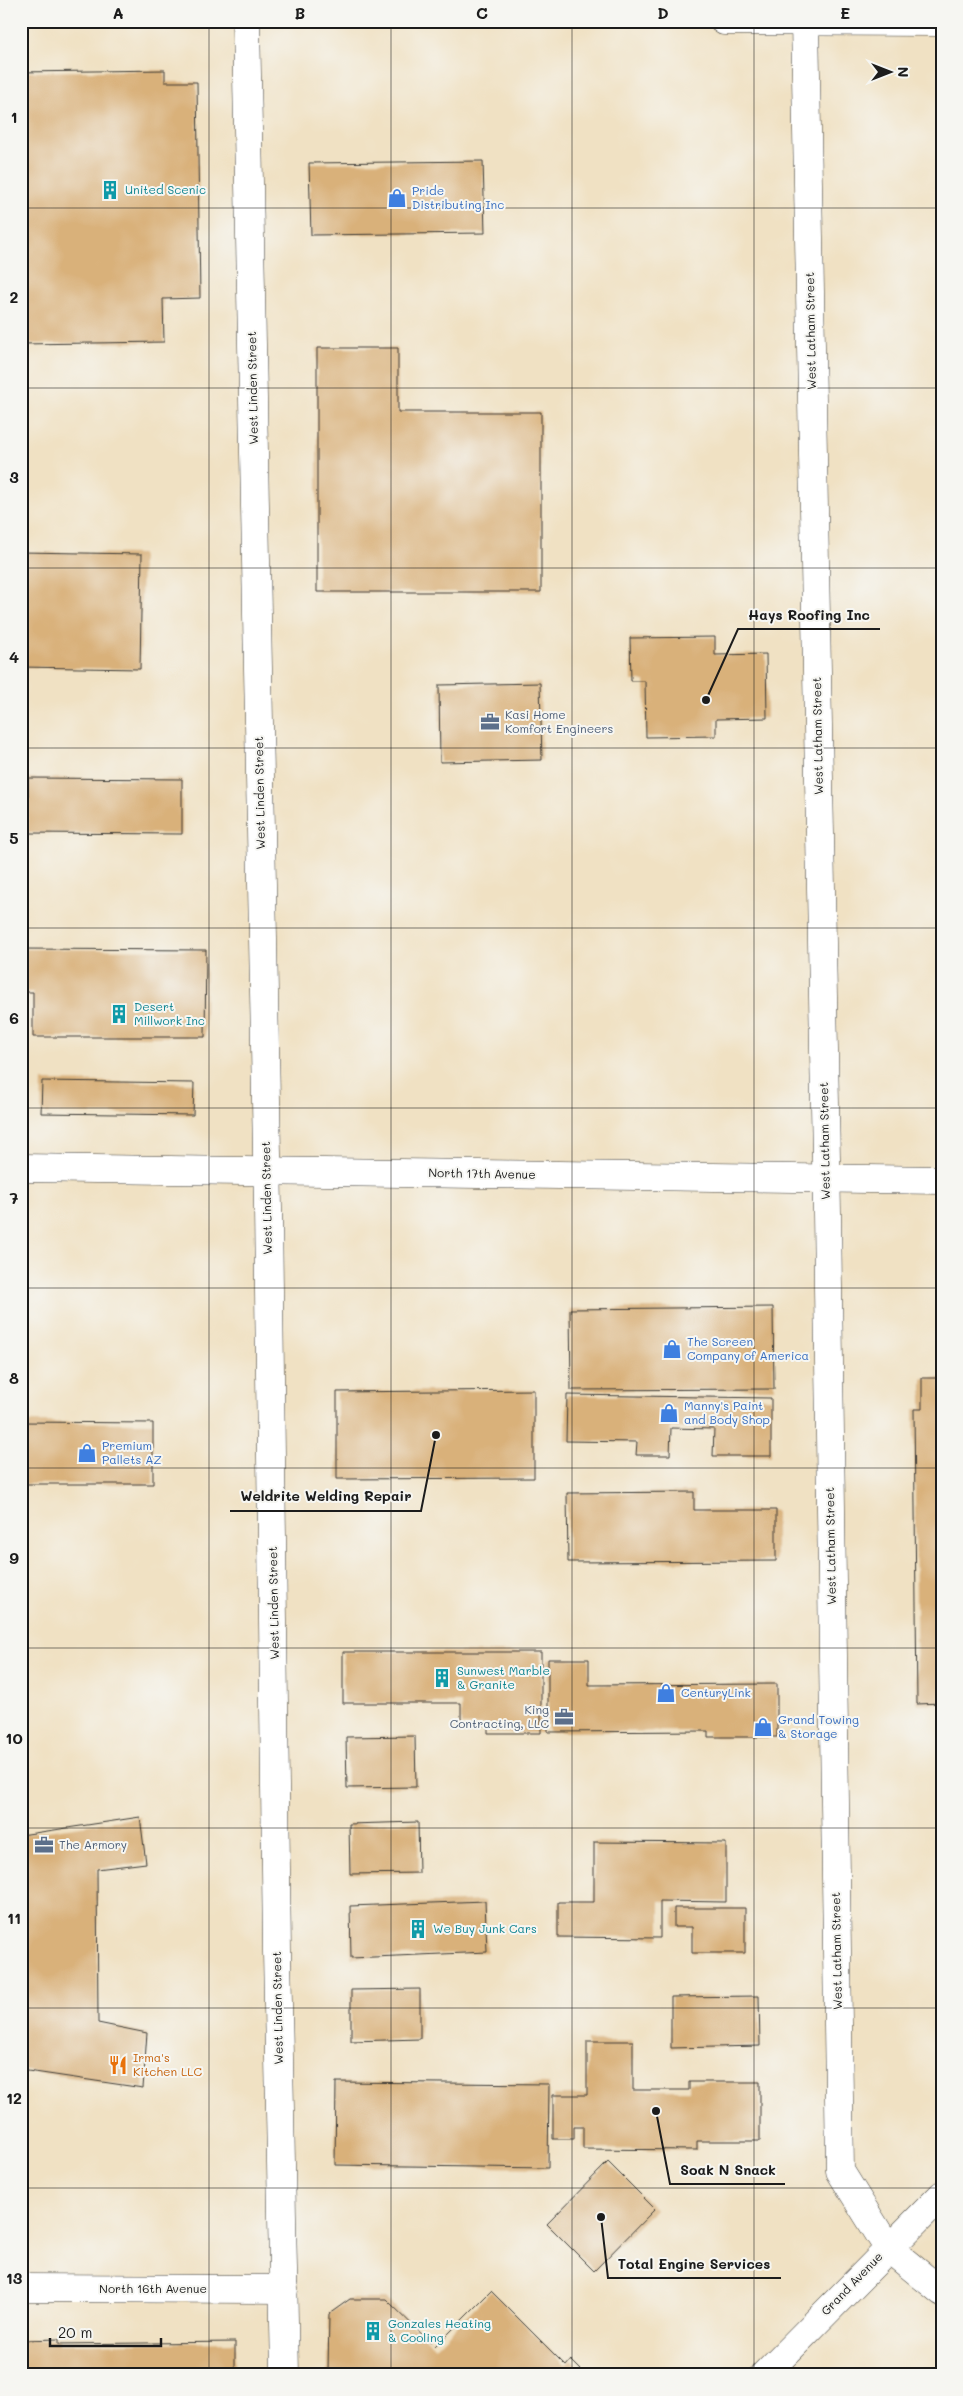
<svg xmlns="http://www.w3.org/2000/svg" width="963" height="2396" font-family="Mali,sans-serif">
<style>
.building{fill:#d9b17a}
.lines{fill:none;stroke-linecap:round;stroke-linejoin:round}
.minor-casing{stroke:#3c3a35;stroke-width:29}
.major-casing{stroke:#3c3a35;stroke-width:29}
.minor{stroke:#fff;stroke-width:28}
.major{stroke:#fff;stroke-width:28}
.grid{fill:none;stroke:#1c1c1c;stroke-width:1;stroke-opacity:0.55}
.labels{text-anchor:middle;stroke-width:4;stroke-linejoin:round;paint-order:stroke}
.culture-label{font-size:12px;fill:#0d838f;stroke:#f6f6f2;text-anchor:start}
.shop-label{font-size:12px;fill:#366cbe;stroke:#f6f6f2;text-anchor:start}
.street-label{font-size:12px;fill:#1c1c1c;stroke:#f6f6f2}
.service-label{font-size:12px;fill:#4e5e75;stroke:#f6f6f2;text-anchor:start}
.food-label{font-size:12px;fill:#c56008;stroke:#f6f6f2;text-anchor:start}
.leader{fill:none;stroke:#1c1c1c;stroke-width:2}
.callout-dot{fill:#1c1c1c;stroke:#f6f6f2;stroke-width:2}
.callout-label{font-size:14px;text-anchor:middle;font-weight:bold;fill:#1c1c1c;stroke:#f6f6f2;stroke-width:4;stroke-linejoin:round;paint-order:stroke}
.neatline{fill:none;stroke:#1c1c1c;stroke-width:2}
.grid-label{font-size:16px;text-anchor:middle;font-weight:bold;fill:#1c1c1c}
</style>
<rect width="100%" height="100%" fill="#f6f6f2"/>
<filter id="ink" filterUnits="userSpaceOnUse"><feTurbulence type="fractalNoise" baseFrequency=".02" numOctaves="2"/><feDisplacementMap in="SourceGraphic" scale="10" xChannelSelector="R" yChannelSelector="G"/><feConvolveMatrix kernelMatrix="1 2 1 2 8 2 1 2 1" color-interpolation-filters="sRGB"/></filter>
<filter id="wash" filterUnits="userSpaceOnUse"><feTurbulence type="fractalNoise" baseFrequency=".0096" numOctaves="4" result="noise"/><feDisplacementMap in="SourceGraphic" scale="20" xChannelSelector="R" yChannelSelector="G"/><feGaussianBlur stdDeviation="1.12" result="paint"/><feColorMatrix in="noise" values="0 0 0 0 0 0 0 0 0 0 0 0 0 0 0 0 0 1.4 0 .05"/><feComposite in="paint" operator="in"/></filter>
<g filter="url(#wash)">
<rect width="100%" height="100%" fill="#f0e1c3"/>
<g id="blocks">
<g class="building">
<path d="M165 70V82H197L200 298 163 299 164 342 21 344V72Z"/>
<path d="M483 161 485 233 311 235 309 163Z"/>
<path d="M317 348H398V412H541V592H317Z"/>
<path d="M21 552 142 554 140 669 21 667Z"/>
<path d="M715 637V655L766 654 767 718 716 719V736L646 737 645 681H631L630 638Z"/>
<path d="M540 683 542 760 440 762 439 685Z"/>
<path d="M28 778 182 779V834L28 833Z"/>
<path d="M21 949 206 950 205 1037H33V992H21Z"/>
<path d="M42 1081 194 1083 193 1115 41 1113Z"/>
<path d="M773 1307 774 1389 571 1390 570 1309Z"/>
<path d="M922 1378H942V1703L917 1704 914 1409H922Z"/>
<path d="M534 1390V1478L337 1479V1392Z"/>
<path d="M567 1395 771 1398V1456H713L714 1429 671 1428 670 1455H636L637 1442 566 1441Z"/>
<path d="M21 1422 153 1423V1484H21Z"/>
<path d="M694 1492V1510H776V1561L568 1562 567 1493Z"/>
<path d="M343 1652H541V1733H488V1725H461V1703H343Z"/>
<path d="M548 1659H589V1685L777 1684V1737H708V1731L548 1732Z"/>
<path d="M415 1736 416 1787 347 1788 346 1737Z"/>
<path d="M140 1817 146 1863 97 1869 98 2023 147 2033 143 2088 21 2070V1835Z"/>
<path d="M418 1822 419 1873 350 1874 349 1824Z"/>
<path d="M594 1842 726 1843V1902L660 1901V1938L558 1937V1902H594Z"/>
<path d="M485 1901 487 1952 351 1958 350 1906Z"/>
<path d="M674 1908H745V1953H692V1927H674Z"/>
<path d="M420 1989V2039L351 2041V1990Z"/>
<path d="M759 1996 760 2046 671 2048V1997Z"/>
<path d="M587 2041H633V2090H689V2082H760V2141H697V2150L583 2149V2127H574V2139H553V2095H587Z"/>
<path d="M336 2082 549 2084 548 2168 335 2165Z"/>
<path d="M608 2162 655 2209 594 2271 547 2224Z"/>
<path d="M491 2291 566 2366 571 2360 586 2375H332L328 2371 329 2314 350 2299H386L435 2347Z"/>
<path d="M59 2339V2344L235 2342V2375H21V2340Z"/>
</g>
</g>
</g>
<g filter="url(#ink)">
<use href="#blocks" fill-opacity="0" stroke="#3c3a35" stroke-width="1"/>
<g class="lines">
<g class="minor-casing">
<g id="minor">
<path d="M246 21 268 1208 277 1951 285 2375"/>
<path d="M724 21 942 22"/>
<path d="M805 21 827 1213 840 2171 888 2248 942 2292"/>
<path d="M21 1168 942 1180"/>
<path d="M21 2288 284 2289"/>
</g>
</g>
<g class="major-casing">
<path id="major" d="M764 2375 942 2195"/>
</g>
<use href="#minor" class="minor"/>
<use href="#major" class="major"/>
</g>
</g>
<path class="grid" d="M209 21V2375M391 21V2375M572 21V2375M754 21V2375M21 208H942M21 388H942M21 568H942M21 748H942M21 928H942M21 1108H942M21 1288H942M21 1468H942M21 1648H942M21 1828H942M21 2008H942M21 2188H942"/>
<defs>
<g id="building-bare" transform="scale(1.5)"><path d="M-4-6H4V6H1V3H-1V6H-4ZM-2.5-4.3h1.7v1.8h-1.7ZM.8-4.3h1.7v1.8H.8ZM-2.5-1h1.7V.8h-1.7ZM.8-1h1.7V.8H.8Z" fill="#0f9aa8" stroke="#f6f6f2" stroke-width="2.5" paint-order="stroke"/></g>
<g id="shop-bare" transform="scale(1.5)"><path d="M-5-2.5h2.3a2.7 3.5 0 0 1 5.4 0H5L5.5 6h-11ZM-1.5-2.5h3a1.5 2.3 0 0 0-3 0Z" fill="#3f7fe0" stroke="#f6f6f2" stroke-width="2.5" paint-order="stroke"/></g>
<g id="office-bare" transform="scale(1.5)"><path d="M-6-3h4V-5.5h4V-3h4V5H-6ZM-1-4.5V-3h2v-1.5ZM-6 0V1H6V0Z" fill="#5c6f8a" stroke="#f6f6f2" stroke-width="2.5" paint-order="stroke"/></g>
<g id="restaurant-bare" transform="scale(1.5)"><path d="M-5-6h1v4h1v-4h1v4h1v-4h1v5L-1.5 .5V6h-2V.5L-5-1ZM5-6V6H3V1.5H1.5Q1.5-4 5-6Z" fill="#e8710a" stroke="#f6f6f2" stroke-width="2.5" paint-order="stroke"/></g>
</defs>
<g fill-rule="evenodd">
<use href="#building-bare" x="110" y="190"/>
<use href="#shop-bare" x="397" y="198"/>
<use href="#office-bare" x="490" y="722"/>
<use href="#building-bare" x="119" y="1014"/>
<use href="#shop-bare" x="672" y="1349"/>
<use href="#shop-bare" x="669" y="1413"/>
<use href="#shop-bare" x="87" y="1453"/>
<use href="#building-bare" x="442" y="1678"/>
<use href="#shop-bare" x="666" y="1693"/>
<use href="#office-bare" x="564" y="1717"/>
<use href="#shop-bare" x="763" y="1727"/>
<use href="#office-bare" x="44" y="1845"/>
<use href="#building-bare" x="418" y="1929"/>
<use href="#restaurant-bare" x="118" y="2065"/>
<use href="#building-bare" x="373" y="2331"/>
</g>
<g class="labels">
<g class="culture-label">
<text x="125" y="194">United Scenic</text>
<text x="134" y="1011">Desert<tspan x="134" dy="14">Millwork Inc</tspan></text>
<text x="457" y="1675">Sunwest Marble<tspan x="457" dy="14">&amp; Granite</tspan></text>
<text x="433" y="1933">We Buy Junk Cars</text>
<text x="388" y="2328">Gonzales Heating<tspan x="388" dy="14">&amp; Cooling</tspan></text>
</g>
<g class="shop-label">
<text x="412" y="195">Pride<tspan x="412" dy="14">Distributing Inc</tspan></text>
<text x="687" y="1346">The Screen<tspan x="687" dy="14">Company of America</tspan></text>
<text x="684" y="1410">Manny's Paint<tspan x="684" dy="14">and Body Shop</tspan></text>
<text x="102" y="1450">Premium<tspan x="102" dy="14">Pallets AZ</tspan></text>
<text x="681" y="1697">CenturyLink</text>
<text x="778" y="1724">Grand Towing<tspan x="778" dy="14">&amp; Storage</tspan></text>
</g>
<g class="street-label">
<text transform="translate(811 331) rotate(-91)" y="4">West Latham Street</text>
<text transform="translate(253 388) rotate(-91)" y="4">West Linden Street</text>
<text transform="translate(818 736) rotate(-91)" y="4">West Latham Street</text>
<text transform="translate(260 793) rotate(-91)" y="4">West Linden Street</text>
<text transform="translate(825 1141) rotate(-91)" y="4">West Latham Street</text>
<text transform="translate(482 1174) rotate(1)" y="4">North 17th Avenue</text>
<text transform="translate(267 1198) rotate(-91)" y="4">West Linden Street</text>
<text transform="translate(831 1546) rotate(-91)" y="4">West Latham Street</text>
<text transform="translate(274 1603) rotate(-91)" y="4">West Linden Street</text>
<text transform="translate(837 1951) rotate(-91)" y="4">West Latham Street</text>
<text transform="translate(278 2008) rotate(-91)" y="4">West Linden Street</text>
<text transform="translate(852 2284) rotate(-46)" y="4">Grand Avenue</text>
<text x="153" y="2293">North 16th Avenue</text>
</g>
<g class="service-label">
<text x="505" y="719">Kasi Home<tspan x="505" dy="14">Komfort Engineers</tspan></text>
<text x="549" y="1714" text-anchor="end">King<tspan x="549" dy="14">Contracting, LLC</tspan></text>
<text x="59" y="1849">The Armory</text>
</g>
<g class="food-label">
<text x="133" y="2062">Irma's<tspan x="133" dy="14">Kitchen LLC</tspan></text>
</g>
</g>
<path class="leader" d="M706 700L738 629H880M436 1435L421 1511H230M656 2111L670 2184H785M601 2217L608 2278H781"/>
<g class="callout-dot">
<circle cx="706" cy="700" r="5"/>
<circle cx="436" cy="1435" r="5"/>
<circle cx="656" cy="2111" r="5"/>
<circle cx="601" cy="2217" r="5"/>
</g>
<g class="callout-label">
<text x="809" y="620">Hays Roofing Inc</text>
<text x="326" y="1501">Weldrite Welding Repair</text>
<text x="728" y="2175">Soak N Snack</text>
<text x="694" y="2269">Total Engine Services</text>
</g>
<rect width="963" height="2396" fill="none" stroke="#f6f6f2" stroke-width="55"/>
<g transform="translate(890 72) rotate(90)" stroke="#f6f6f2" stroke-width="4" paint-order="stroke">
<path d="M0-4L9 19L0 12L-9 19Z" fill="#1c1c1c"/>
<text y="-8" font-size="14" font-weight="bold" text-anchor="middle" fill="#1c1c1c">N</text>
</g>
<path d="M50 2338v8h111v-8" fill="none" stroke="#1c1c1c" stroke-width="2.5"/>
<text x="58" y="2338" font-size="15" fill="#1c1c1c" stroke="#f6f6f2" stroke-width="4" paint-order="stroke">20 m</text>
<rect x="28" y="28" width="908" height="2340" class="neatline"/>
<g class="grid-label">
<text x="118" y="19">A</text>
<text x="300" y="19">B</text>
<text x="482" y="19">C</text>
<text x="663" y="19">D</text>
<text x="845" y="19">E</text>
<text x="14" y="123">1</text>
<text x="14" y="303">2</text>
<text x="14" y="483">3</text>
<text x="14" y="663">4</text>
<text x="14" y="844">5</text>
<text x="14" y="1024">6</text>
<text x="14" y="1204">7</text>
<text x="14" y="1384">8</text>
<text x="14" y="1564">9</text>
<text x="14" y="1744">10</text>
<text x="14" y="1924">11</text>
<text x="14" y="2104">12</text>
<text x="14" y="2284">13</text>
</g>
</svg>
